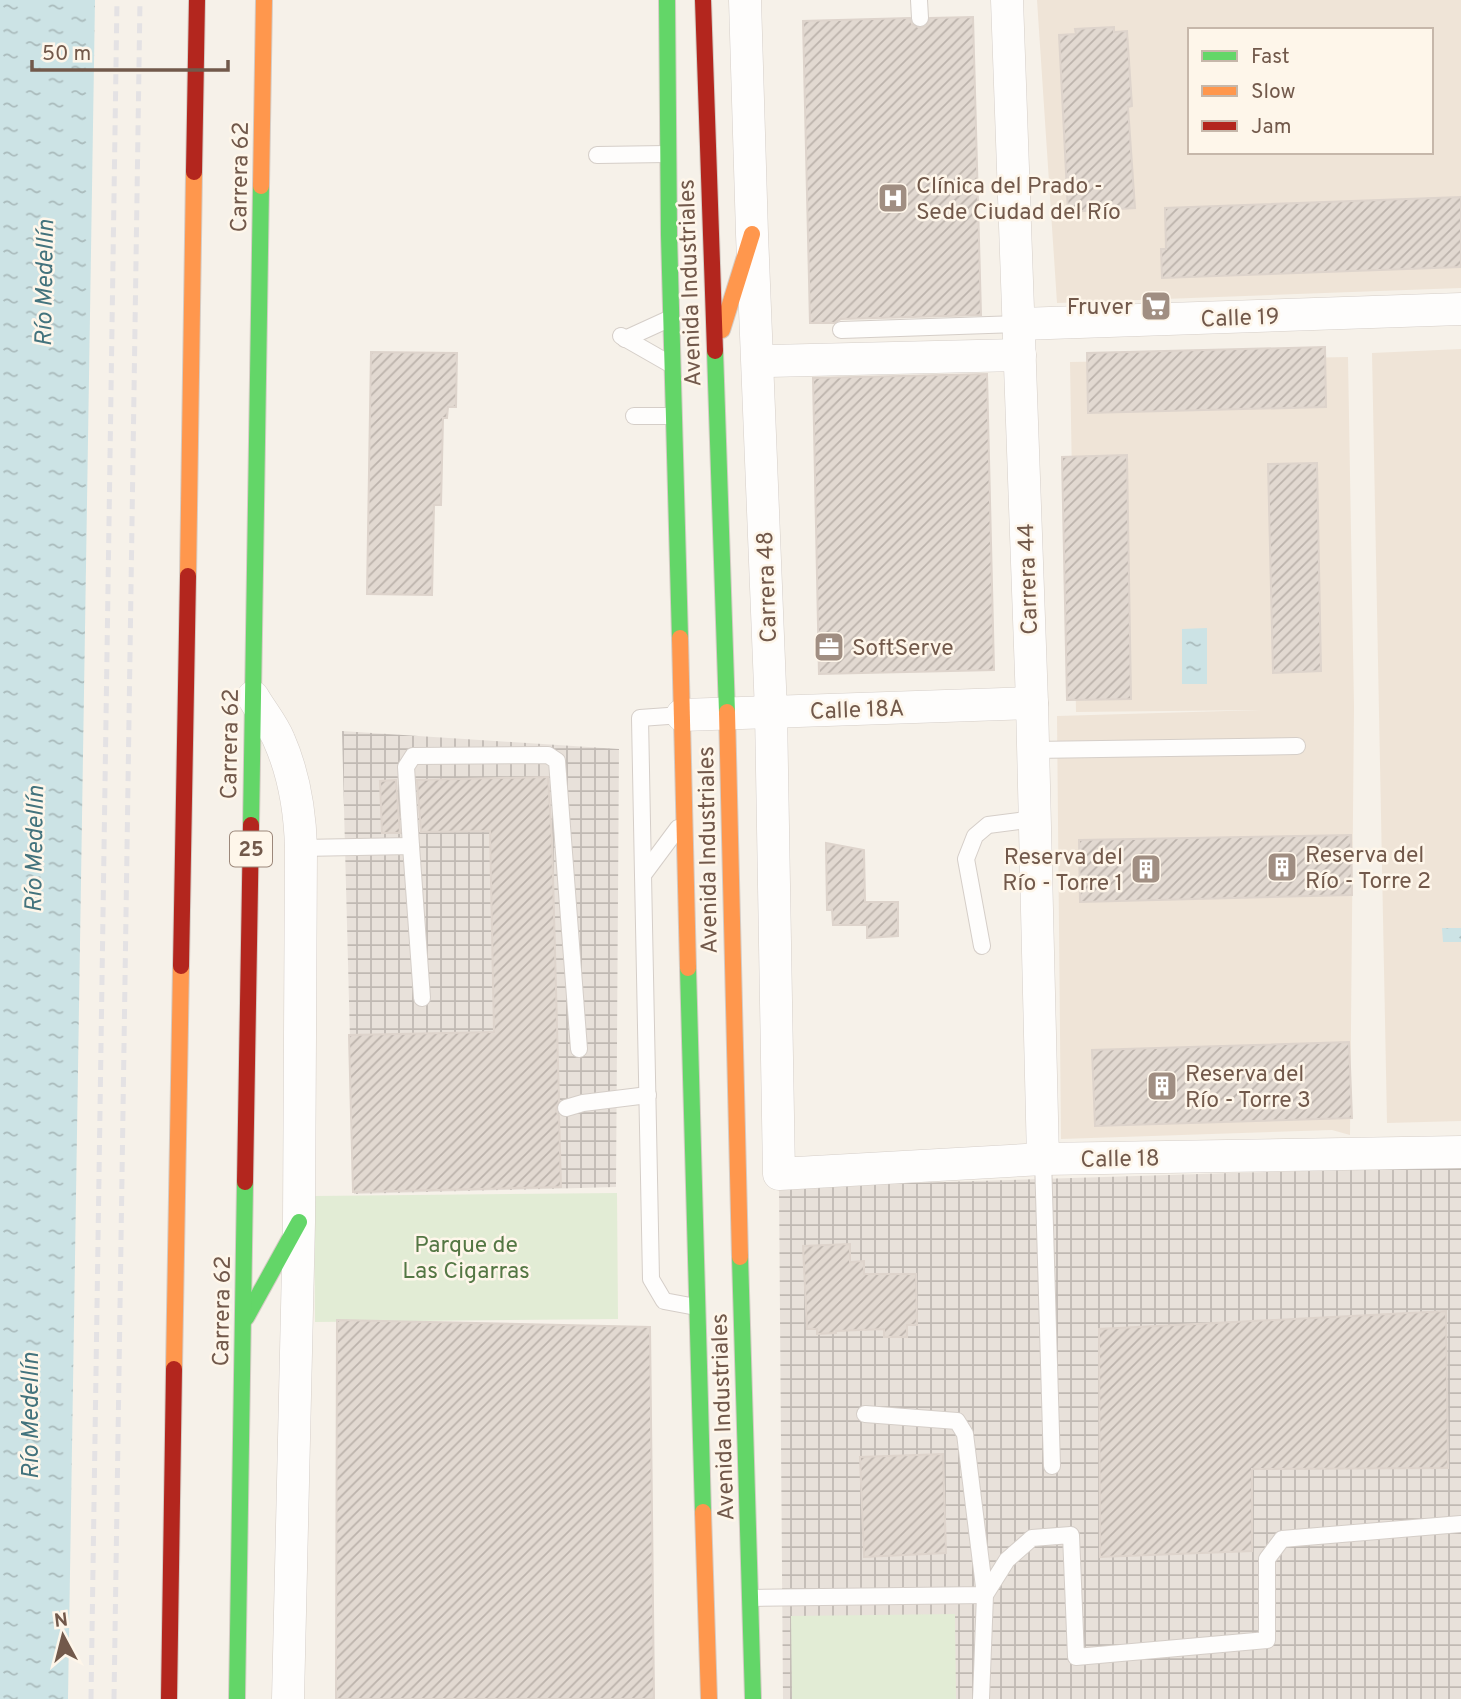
<svg xmlns="http://www.w3.org/2000/svg" width="1461" height="1699" font-family="Overpass,sans-serif">
<style>
.residential{fill:#efe4d7;fill-rule:evenodd}
.industrial{fill:url(#industrial-grid)}
.park{fill:#e2ecd5}
.water{fill:url(#water-ripples)}
.building{fill:url(#building-hatch);stroke:#ded4cc;stroke-width:2}
.lines{fill:none;stroke-linecap:round;stroke-linejoin:round}
.lane-casing{stroke:#d5cec8;stroke-width:18}
.street-casing{stroke:#d5cec8;stroke-width:33}
.fast-casing{stroke:#d5ccc5;stroke-width:18}
.slow-casing{stroke:#d5ccc5;stroke-width:18}
.jam-casing{stroke:#d5ccc5;stroke-width:18}
.lane{stroke:#fefdfc;stroke-width:16}
.street{stroke:#fefdfc;stroke-width:32}
.fast{stroke:#63d668;stroke-width:16}
.slow{stroke:#ff974d;stroke-width:16}
.jam{stroke:#b3261e;stroke-width:16}
.rail{stroke:#e4e2e4;stroke-width:5;stroke-dasharray:10 7;stroke-linecap:butt}
.labels{text-anchor:middle;stroke-width:5;stroke-linejoin:round;paint-order:stroke}
.shield{fill:#fef6ea;stroke:#9c887b;stroke-width:2}
.shield-label{font-size:21px;font-weight:bold;fill:#72594b}
.street-label{font-size:23px;fill:#72594b;stroke:#fef6ea}
.poi-label{font-size:23px;fill:#72594b;stroke:#fef6ea;text-anchor:start}
.park-label{font-size:23px;fill:#547744;stroke:#fef6ea}
.water-label{font-size:24px;font-style:italic;fill:#43737d;stroke:#fef6ea}
</style>
<defs>
<pattern id="industrial-grid" width="8" height="8" patternUnits="userSpaceOnUse" patternTransform="scale(1.75)"><rect width="8" height="8" fill="#e8e1da"/><path d="M0 4h8M4 0v8" fill="none" stroke="#c0b9b3"/></pattern>
<pattern id="water-ripples" width="26" height="14" patternUnits="userSpaceOnUse" patternTransform="scale(1.75)"><rect width="26" height="14" fill="#cce3e5"/><path d="M2 4q2-2 4 0t4 0M15 11q2-2 4 0t4 0" fill="none" stroke="#aabbbc"/></pattern>
<pattern id="building-hatch" width="6" height="6" patternUnits="userSpaceOnUse" patternTransform="scale(1.75)"><rect width="6" height="6" fill="#e2d9d1"/><path d="M-1 1l2-2M0 6l6-6M5 7l2-2" fill="none" stroke="#bcb3ac"/></pattern>
</defs>
<rect width="100%" height="100%" fill="#f6f1e9"/>
<g class="residential">
<path d="M1037 0H1461V288L1057 303ZM1190 30H1431V152H1190Z"/>
<path d="M1461 349V1121L1387 1123 1372 353Z"/>
<path d="M1348 357 1354 707 1350 1135 1332 1130 1061 1139 1057 716 1261 710 1076 712 1070 362Z"/>
</g>
<g class="industrial">
<path d="M342 731 619 749 616 1187 354 1194Z"/>
<path d="M1461 1166V1699H783L779 1187Z"/>
</g>
<g class="park">
<path d="M617 1193 618 1319 315 1322 314 1196Z"/>
<path d="M955 1614 956 1699H792L791 1616Z"/>
</g>
<g class="water">
<path d="M0 0H95L68 1699H0Z"/>
<path d="M1207 628V684H1182V629Z"/>
<path d="M1442 928H1461V942H1443Z"/>
</g>
<g class="building">
<path d="M973 17 981 315 841 319 834 323H810L803 21 910 18 912 24 920 28 926 26 930 18Z"/>
<path d="M1114 27V32L1127 31 1132 106 1128 107 1135 208 1068 212 1059 35 1076 34 1075 29Z"/>
<path d="M1461 197V267L1162 278 1161 249H1166L1165 208Z"/>
<path d="M1325 347 1326 407 1088 413 1087 353Z"/>
<path d="M371 352 457 353 456 407H448L447 418H443L441 505H434L432 595 367 594Z"/>
<path d="M987 374 994 670 819 674 813 378Z"/>
<path d="M1127 455 1131 699 1067 700 1062 457Z"/>
<path d="M1317 463 1321 671 1273 673 1268 464Z"/>
<path d="M548 777 552 839 559 1101 556 1110 559 1116 561 1187 353 1192 349 1035 494 1032 490 831 421 832 417 780Z"/>
<path d="M396 780 400 833H382L380 781Z"/>
<path d="M1351 835 1352 895 1080 902 1079 840Z"/>
<path d="M826 843 864 850 865 902H898V936L867 938V925H833L832 910H827Z"/>
<path d="M1349 1042 1352 1118 1095 1126 1092 1050Z"/>
<path d="M850 1244V1262L864 1261V1274H916L917 1325H907V1337H884V1329L836 1331V1333L817 1334V1329H807L803 1246Z"/>
<path d="M1446 1311 1448 1468 1252 1469V1551L1100 1557 1099 1329Z"/>
<path d="M337 1320 650 1327 654 1699H336Z"/>
<path d="M943 1454 946 1553 864 1557 860 1457Z"/>
</g>
<g class="lines">
<g class="lane-casing">
<g id="lane">
<path d="M919 0 920 18"/>
<path d="M597 155 667 154"/>
<path d="M841 330 1020 324"/>
<path d="M621 336 670 364"/>
<path d="M625 339 671 318"/>
<path d="M634 416H673"/>
<path d="M1033 750 1297 746"/>
<path d="M678 828 643 875 651 1279 664 1301 696 1307"/>
<path d="M411 846 406 767 413 756 548 755 557 761 579 1049"/>
<path d="M301 848 411 846 422 998"/>
<path d="M643 875 640 718 682 715"/>
<path d="M982 946 966 859 975 836 988 825 1035 819"/>
<path d="M566 1108 583 1103 648 1095"/>
<path d="M1043 1159 1052 1466"/>
<path d="M751 1598 985 1595 965 1434 957 1421 865 1414"/>
<path d="M981 1699 985 1595 1007 1560 1032 1538 1071 1535 1076 1657 1267 1640V1559L1282 1539 1461 1524"/>
</g>
</g>
<g class="street-casing">
<g id="street">
<path d="M745 0 752 234 771 712 779 1174 1043 1159 1461 1152"/>
<path d="M1007 0 1032 703 1043 1159"/>
<path d="M1020 324 1461 309"/>
<path d="M769 361 1020 355"/>
<path d="M253 697C261 711 273 725 279 740 294 774 300 811 301 848L299 1222 288 1699"/>
<path d="M682 715 1032 703"/>
</g>
</g>
<g class="fast-casing">
<g id="fast">
<path d="M667 0 669 235 680 638"/>
<path d="M715 351 727 712"/>
<path d="M251 825 261 186"/>
<path d="M688 968 703 1512"/>
<path d="M740 1257 753 1699"/>
<path d="M246 1318 299 1222"/>
<path d="M237 1699 245 1182"/>
</g>
</g>
<g class="slow-casing">
<g id="slow">
<path d="M261 186 264 0"/>
<path d="M722 330 752 234"/>
<path d="M188 576 194 172"/>
<path d="M680 638 688 968"/>
<path d="M727 712 740 1257"/>
<path d="M174 1369 181 966"/>
<path d="M703 1512 709 1699"/>
</g>
</g>
<g class="jam-casing">
<g id="jam">
<path d="M703 0 715 351"/>
<path d="M194 172 197 0"/>
<path d="M181 966 188 576"/>
<path d="M245 1182 251 825"/>
<path d="M169 1699 174 1369"/>
</g>
</g>
<use href="#lane" class="lane"/>
<use href="#street" class="street"/>
<use href="#fast" class="fast"/>
<use href="#slow" class="slow"/>
<use href="#jam" class="jam"/>
<g class="rail">
<path d="M91 1699 117 0"/>
<path d="M114 1699 140 0"/>
</g>
</g>
<defs>
<g id="hospital-square" transform="scale(1.575)"><rect x="-9" y="-9" width="18" height="18" rx="4" fill="#a08e82" stroke="#fef6ea"/><path d="M-5-5h3v3.5h4V-5h3V5h-3V1.5h-4V5h-3Z" fill="#fff"/></g>
<g id="supermarket-square" transform="scale(1.575)"><rect x="-9" y="-9" width="18" height="18" rx="4" fill="#a08e82" stroke="#fef6ea"/><path d="M-6-5.5h2.5l.6 2H6L4.5 2H-2.5L-4.4-4H-6ZM-1.5 3.2a1.3 1.3 0 1 0 .1 0ZM3 3.2a1.3 1.3 0 1 0 .1 0Z" fill="#fff"/></g>
<g id="office-square" transform="scale(1.575)"><rect x="-9" y="-9" width="18" height="18" rx="4" fill="#a08e82" stroke="#fef6ea"/><path d="M-6-3h4V-5.5h4V-3h4V5H-6ZM-1-4.5V-3h2v-1.5ZM-6 0V1H6V0Z" fill="#fff"/></g>
<g id="building-square" transform="scale(1.575)"><rect x="-9" y="-9" width="18" height="18" rx="4" fill="#a08e82" stroke="#fef6ea"/><path d="M-4-6H4V6H1V3H-1V6H-4ZM-2.5-4.3h1.7v1.8h-1.7ZM.8-4.3h1.7v1.8H.8ZM-2.5-1h1.7V.8h-1.7ZM.8-1h1.7V.8H.8Z" fill="#fff"/></g>
</defs>
<g fill-rule="evenodd">
<use href="#hospital-square" x="893" y="198"/>
<use href="#supermarket-square" x="1156" y="306"/>
<use href="#office-square" x="829" y="647"/>
<use href="#building-square" x="1282" y="867"/>
<use href="#building-square" x="1146" y="869"/>
<use href="#building-square" x="1162" y="1086"/>
</g>
<g class="labels">
<rect class="shield" x="230" y="831.5" width="42" height="35" rx="5"/>
<g class="shield-label">
<text x="251" y="856">25</text>
</g>
<g class="street-label">
<text transform="translate(239 177) rotate(-89)" y="8">Carrera 62</text>
<text transform="translate(689 283) rotate(-92)" y="8">Avenida Industriales</text>
<text transform="translate(1240 317) rotate(-2)" y="8">Calle 19</text>
<text transform="translate(1027 579) rotate(-92)" y="8">Carrera 44</text>
<text transform="translate(766 587) rotate(-92)" y="8">Carrera 48</text>
<text transform="translate(857 709) rotate(-2)" y="8">Calle 18A</text>
<text transform="translate(229 744) rotate(-89)" y="8">Carrera 62</text>
<text transform="translate(707 850) rotate(-91)" y="8">Avenida Industriales</text>
<text transform="translate(1120 1158) rotate(-1)" y="8">Calle 18</text>
<text transform="translate(221 1311) rotate(-89)" y="8">Carrera 62</text>
<text transform="translate(722 1417) rotate(-92)" y="8">Avenida Industriales</text>
</g>
<g class="poi-label">
<text x="916" y="193">Clínica del Prado -<tspan x="916" dy="26">Sede Ciudad del Río</tspan></text>
<text x="1133" y="314" text-anchor="end">Fruver</text>
<text x="852" y="655">SoftServe</text>
<text x="1305" y="862">Reserva del<tspan x="1305" dy="26">Río - Torre 2</tspan></text>
<text x="1123" y="864" text-anchor="end">Reserva del<tspan x="1123" dy="26">Río - Torre 1</tspan></text>
<text x="1185" y="1081">Reserva del<tspan x="1185" dy="26">Río - Torre 3</tspan></text>
</g>
<g class="park-label">
<text x="466" y="1252">Parque de<tspan x="466" dy="26">Las Cigarras</tspan></text>
</g>
<g class="water-label">
<text transform="translate(44 283) rotate(-89)" y="8">Río Medellín</text>
<text transform="translate(34 849) rotate(-89)" y="8">Río Medellín</text>
<text transform="translate(30 1416) rotate(-90)" y="8">Río Medellín</text>
</g>
</g>
<rect x="1188" y="28" width="245" height="126" fill="#fef6ea" stroke="#c6b7aa" stroke-width="2"/>
<rect x="1202" y="51" width="35" height="10" fill="#63d668" stroke="#c6b7aa" stroke-width="2"/>
<text x="1251" y="63" font-size="21" fill="#72594b">Fast</text>
<rect x="1202" y="86" width="35" height="10" fill="#ff974d" stroke="#c6b7aa" stroke-width="2"/>
<text x="1251" y="98" font-size="21" fill="#72594b">Slow</text>
<rect x="1202" y="121" width="35" height="10" fill="#b3261e" stroke="#c6b7aa" stroke-width="2"/>
<text x="1251" y="133" font-size="21" fill="#72594b">Jam</text>
<g transform="translate(63 1636) rotate(353)" stroke="#fef6ea" stroke-width="5" paint-order="stroke">
<path d="M0-5L12 26L0 18L-12 26Z" fill="#72594b"/>
<text y="-10" font-size="19" font-weight="bold" text-anchor="middle" fill="#72594b">N</text>
</g>
<path d="M32 60v10h196v-10" fill="none" stroke="#72594b" stroke-width="3.5"/>
<text x="42" y="60" font-size="21" fill="#72594b" stroke="#fef6ea" stroke-width="5" paint-order="stroke">50 m</text>
</svg>
